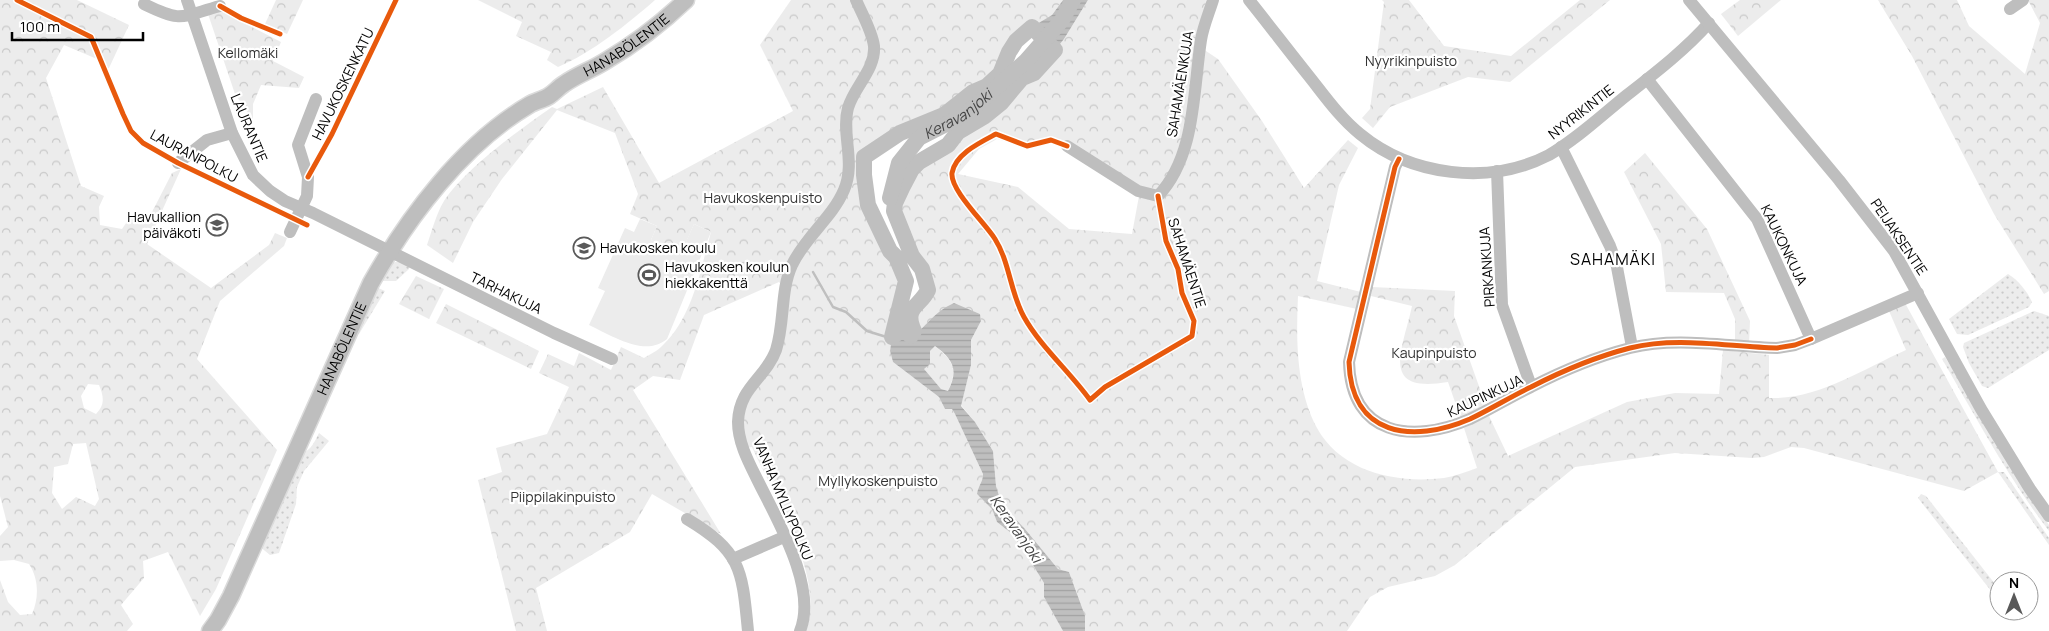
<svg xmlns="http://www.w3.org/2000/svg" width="2049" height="631" font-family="Manrope,sans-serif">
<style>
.grass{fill:url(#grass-dots)}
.forest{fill:url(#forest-crowns);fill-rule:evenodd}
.pitch{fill:#ececec}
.water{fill:url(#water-rules);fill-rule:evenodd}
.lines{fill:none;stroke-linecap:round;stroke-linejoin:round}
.stream{stroke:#bfbfbf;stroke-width:2.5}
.river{stroke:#bfbfbf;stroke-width:16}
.major-casing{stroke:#dbdbdb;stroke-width:19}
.minor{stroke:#bebebe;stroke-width:12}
.major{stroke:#bebebe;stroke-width:16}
.cycleway-casing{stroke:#fff;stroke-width:8}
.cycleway{stroke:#e8590c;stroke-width:5}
.labels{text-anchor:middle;stroke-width:4.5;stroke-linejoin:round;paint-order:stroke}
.street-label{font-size:14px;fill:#000;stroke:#fff}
.park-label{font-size:14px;fill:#333;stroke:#fff}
.poi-label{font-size:14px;fill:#000;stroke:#fff;text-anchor:start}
.water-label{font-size:15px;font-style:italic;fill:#444;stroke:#fff}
.quarter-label{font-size:16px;letter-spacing:1px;fill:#000;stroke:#fff}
</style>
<defs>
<pattern id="grass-dots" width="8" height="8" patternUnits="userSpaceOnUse" patternTransform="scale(1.25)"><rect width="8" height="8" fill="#ececec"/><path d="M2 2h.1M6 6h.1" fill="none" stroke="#c9c9c9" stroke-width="1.8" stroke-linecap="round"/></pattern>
<pattern id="forest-crowns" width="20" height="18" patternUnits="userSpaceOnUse" patternTransform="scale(1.25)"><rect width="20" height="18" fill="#ececec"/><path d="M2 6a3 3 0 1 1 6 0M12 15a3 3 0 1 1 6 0" fill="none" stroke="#c9c9c9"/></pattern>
<pattern id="water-rules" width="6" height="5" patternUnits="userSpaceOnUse" patternTransform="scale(1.25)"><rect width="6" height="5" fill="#bfbfbf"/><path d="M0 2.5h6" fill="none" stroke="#a2a2a2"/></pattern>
</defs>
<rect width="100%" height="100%" fill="#fff"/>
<g class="grass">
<path d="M395 262H400L410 266 409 269 396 281H379L389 265Z"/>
<path d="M2008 274C2018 280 2027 291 2032 302L2029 307 1968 335 1957 334 1949 319Z"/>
<path d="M376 287 385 291 359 334 354 333Z"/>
<path d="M2034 311 2049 316V350L1988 388 1982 386 1969 363 1963 347 1964 343Z"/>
<path d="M1945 357 2049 525V531C2008 478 1976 417 1942 359Z"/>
<path d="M319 433 329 441 304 471 297 487 296 504 279 553 270 555 259 546 301 453C311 451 315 441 319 433Z"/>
<path d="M1998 472H2004L2049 538V545Z"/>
<path d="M1921 494 1926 496 1999 589V601L1918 498Z"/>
</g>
<g class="forest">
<path d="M0 0H77L129 25 109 68 102 70 97 59 64 45 46 78 81 186 104 196 99 207 100 225 122 229 131 216 148 220 172 173 181 169 147 244 211 288 269 245 275 233 287 238 284 246 220 301 197 359 277 450 216 589 200 616 168 552 143 561 144 578 121 605 133 624 127 631H0V580L8 602 20 615 32 614C39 598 39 579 29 564L14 560 0 561V536L8 527 0 496ZM88 384 99 385C104 397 105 405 96 414L84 408 81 396ZM86 443 99 499 95 506 76 497 62 509 52 493 54 467 68 464 73 444Z"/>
<path d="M276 0H303L287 34 265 24Z"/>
<path d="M478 0H655C629 23 590 54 558 67L547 60 551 52 516 36 522 22Z"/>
<path d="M791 0H1063L1052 15 1024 33 1016 41 1009 52 1000 74 987 86 973 92 944 115 900 133 864 157V175L868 205 890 251 896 257 906 281 892 337 890 351 893 362 939 397 945 409H952L955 414 983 474C983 482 978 486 977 494L992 509 997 522 1011 533 1023 549 1044 583V597L1063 631H806C826 578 774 496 752 447L746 448 740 414 768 371 785 289 779 282 704 315 680 380 653 376 633 390 721 534 652 494 630 532 536 588 547 631H516L478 480 502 472 496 448 547 434 569 387 539 373 548 354 574 366 579 353 611 370 621 347 644 358C650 354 658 351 663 345 693 316 700 271 711 232L694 224 681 254 651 240 657 226 630 214 638 194 615 133 557 110 502 179 473 222 453 263 427 245C432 231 436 214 444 201 466 168 519 130 552 107L557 109 603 87 659 183 793 111 760 45Z"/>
<path d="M1088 0H1206L1203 49 1218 59 1262 121 1304 188 1348 140 1358 148 1339 185 1317 281 1361 292 1357 309 1298 296C1296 339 1296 389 1317 428 1341 472 1397 484 1444 478 1455 476 1466 472 1477 468L1464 428 1489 416 1508 456 1627 402 1675 393 1719 394 1723 350 1769 355V398C1817 400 1863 369 1906 350L1889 311 1905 303 1998 472 1964 491 1804 448 1791 447 1764 457 1752 458 1675 453 1575 467 1455 565 1435 576 1388 587 1370 597 1347 631H1085L1076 591 1069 572 1058 569 1025 529 1002 505 996 486 993 451 975 422 961 405 971 365V340L981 321 980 314 954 304 911 336 914 331C903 307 920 307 928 290L922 269 912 256 894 211 895 203 912 169 919 162 948 145 964 127 985 116 1001 103 1022 78 1034 73 1064 39ZM997 139 1027 148 1045 142H1056L1139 196 1132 234 1069 229 1018 187 958 174 979 149Z"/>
<path d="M1382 0H1409L1444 46 1511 56 1580 0H1610L1510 82 1468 77 1390 107 1373 128 1362 118 1370 109 1384 2Z"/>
<path d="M1740 0H1781L1738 36 1721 14Z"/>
<path d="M1878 0H1957L1969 26 2025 74 2040 23 2028 0H2049V291L2044 294 1994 214 1912 56Z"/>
<path d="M221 11 281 42 273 61 304 77 299 88 261 85 253 104V120L235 94 208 14Z"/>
<path d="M1645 153 1707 229 1750 321 1749 345 1735 343V319L1724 293 1666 292 1661 244 1624 172Z"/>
<path d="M416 276 444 289 429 319 399 304Z"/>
<path d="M1372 287 1455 291 1454 316 1486 406 1461 419 1448 382C1378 394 1403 349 1412 306L1371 296Z"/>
<path d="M446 304 539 351 531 369 436 323Z"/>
<path d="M935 346C952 360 959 368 948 391L941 389 923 369 930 364V351Z"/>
</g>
<path class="pitch" d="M640 219 657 226 651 240 681 253 694 224 711 232 667 339C645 358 611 335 589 325L605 291 598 288 625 228 634 232Z"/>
<g class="water">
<path d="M1063 0H1088L1064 39 1055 50 1032 27 1052 15Z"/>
<path d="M954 303 980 314 981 321 971 340V365L961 406 975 422 993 451 996 486 1002 505 1025 529 1058 569 1069 572 1085 616V631H1063L1044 597V583L1023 549 1011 533 997 522 992 509 977 494C978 486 983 482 983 474L955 414 952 409H945L939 397 893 362 890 351 892 337 903 329 912 336C930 324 932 313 954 303ZM935 346C953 359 959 370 948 391L941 389 924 369 930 364V351Z"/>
</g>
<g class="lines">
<path class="stream" d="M813 272 833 307 846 312 867 331 893 339"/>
<g class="river">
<path d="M1032 27 1055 50 1034 73 1022 78 1001 103 985 116 958 132 948 145 919 162 912 169 902 188 895 203 894 211 912 256 922 269 928 290C920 307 903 307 914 331L911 336 903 329 892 337 906 281 896 257 890 251 868 205 864 175V157L900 133 944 115 973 92 987 86 1000 74 1009 52 1016 41Z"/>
<path id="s1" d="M890 198 899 163 919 138 966 114 1026 61 1062 20 1073 0"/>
</g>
<g class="major-casing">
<g id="major">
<path id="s2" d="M210 631 218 620 231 596 371 283C408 217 463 144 529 105 535 101 543 100 549 96 555 92 559 87 564 84 577 75 591 70 604 62 633 45 662 23 686 0"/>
</g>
</g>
<g class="minor">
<path d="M187 0 232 133 253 175 270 191 285 201 313 213 554 333 612 359"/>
<path d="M1249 0C1269 25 1288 50 1308 75 1324 95 1339 117 1360 134 1411 176 1489 186 1549 155 1577 139 1602 115 1627 95 1655 73 1685 50 1709 23"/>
<path d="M1689 0 1839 180 1894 251 1981 409 2030 489 2049 516"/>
<path d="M144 4C183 23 180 17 220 6"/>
<path d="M2010 9 2023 0"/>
<path d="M1647 79 1757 219 1811 339 1918 293"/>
<path d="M1067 146 1138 191 1158 196C1196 156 1193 91 1201 40 1203 27 1209 13 1213 0"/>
<path d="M1561 147 1610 246 1616 262 1632 347"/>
<path d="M1399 159 1395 167 1349 362C1351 436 1412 444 1470 419 1491 409 1510 397 1531 387 1562 371 1595 357 1630 348 1677 336 1729 347 1777 348L1795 345 1811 339"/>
<path d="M178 163 207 140 232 133"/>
<path d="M1497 171 1502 305 1531 386"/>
<path d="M290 232 307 196 308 177 298 145 316 99"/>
<path d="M687 519C742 552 742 570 748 631"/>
<path d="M733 559 784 537"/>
<path d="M800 631C818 587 776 518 757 479 748 461 738 442 738 422 739 387 766 378 776 350 785 322 780 291 792 265 805 237 832 218 844 190 856 162 841 134 848 108 854 87 876 69 874 46 872 31 862 14 856 0"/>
</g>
<use href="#major" class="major"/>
<g class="cycleway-casing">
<g id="cycleway">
<path d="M17 0 91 37 123 114 131 131 143 143 178 163 307 225"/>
<path d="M220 6 241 18 280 34"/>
<path d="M1067 146 1051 140 1027 146 996 134C981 142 955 154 952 173 950 190 985 223 995 239 1010 263 1010 292 1024 317 1040 346 1070 372 1090 400L1105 387 1192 336 1194 321 1182 293 1178 269 1166 241 1158 196"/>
<path d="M1399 159 1395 167 1349 362C1351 436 1412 444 1470 419 1491 409 1510 397 1531 387 1562 371 1595 357 1630 348 1677 336 1729 347 1777 348L1795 345 1811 339"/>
<path d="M308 177 332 134 396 0"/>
</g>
</g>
<use href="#cycleway" class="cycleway"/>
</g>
<defs>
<g id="school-ring" transform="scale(1.125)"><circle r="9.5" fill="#fff" stroke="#595959" stroke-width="1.5"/><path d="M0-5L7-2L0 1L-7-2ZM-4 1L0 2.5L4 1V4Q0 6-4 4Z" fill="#595959"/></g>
<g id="stadium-ring" transform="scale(1.125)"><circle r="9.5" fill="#fff" stroke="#595959" stroke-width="1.5"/><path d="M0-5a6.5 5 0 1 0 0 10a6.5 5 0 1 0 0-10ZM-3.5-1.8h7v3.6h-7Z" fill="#595959"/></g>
</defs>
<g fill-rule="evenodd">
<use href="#school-ring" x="217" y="225"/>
<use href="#school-ring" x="584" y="248"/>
<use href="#stadium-ring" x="649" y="275"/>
</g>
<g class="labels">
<g class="street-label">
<text dy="5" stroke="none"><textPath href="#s2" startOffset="739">HANABÖLENTIE</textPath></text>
<text transform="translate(343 84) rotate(-64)" y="5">HAVUKOSKENKATU</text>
<text transform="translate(1180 84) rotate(-81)" y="5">SAHAMÄENKUJA</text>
<text transform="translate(1581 112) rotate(-38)" y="5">NYYRIKINTIE</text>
<text transform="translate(249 128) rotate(67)" y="5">LAURANTIE</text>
<text transform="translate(194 156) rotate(28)" y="5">LAURANPOLKU</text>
<text transform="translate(1899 237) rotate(56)" y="5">PEIJAKSENTIE</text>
<text transform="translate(1784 245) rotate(64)" y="5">KAUKONKUJA</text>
<text transform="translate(1187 263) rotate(72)" y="5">SAHAMÄENTIE</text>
<text transform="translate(1487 267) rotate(-94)" y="5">PIRKANKUJA</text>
<text transform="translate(506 293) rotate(26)" y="5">TARHAKUJA</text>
<text dy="5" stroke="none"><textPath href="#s2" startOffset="312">HANABÖLENTIE</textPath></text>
<text transform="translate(1485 396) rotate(-25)" y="5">KAUPINKUJA</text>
<text transform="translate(783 499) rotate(67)" y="5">VANHA MYLLYPOLKU</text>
</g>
<g class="park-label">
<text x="248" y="58">Kellomäki</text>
<text x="1411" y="66">Nyyrikinpuisto</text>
<text x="763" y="203">Havukoskenpuisto</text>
<text x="1434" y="358">Kaupinpuisto</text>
<text x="878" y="486">Myllykoskenpuisto</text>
<text x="563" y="502">Piippilakinpuisto</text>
</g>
<g class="poi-label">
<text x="201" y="222" text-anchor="end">Havukallion<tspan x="201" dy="16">päiväkoti</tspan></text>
<text x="600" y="253">Havukosken koulu</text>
<text x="665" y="272">Havukosken koulun<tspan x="665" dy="16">hiekkakenttä</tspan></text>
</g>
<g class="water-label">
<text dy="5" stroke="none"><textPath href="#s1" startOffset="114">Keravanjoki</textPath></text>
<text transform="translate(1016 529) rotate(55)" y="5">Keravanjoki</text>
</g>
<g class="quarter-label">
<text x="1613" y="265">SAHAMÄKI</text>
</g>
</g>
<g transform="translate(2014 596)"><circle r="24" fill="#ffffff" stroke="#999999"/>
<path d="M0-4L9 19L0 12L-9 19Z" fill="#595959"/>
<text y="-8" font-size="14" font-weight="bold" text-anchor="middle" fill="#000000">N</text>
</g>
<path d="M12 32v8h131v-8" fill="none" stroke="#000000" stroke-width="2.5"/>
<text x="20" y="32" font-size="15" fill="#000000" stroke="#ffffff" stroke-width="4" paint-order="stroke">100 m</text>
</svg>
